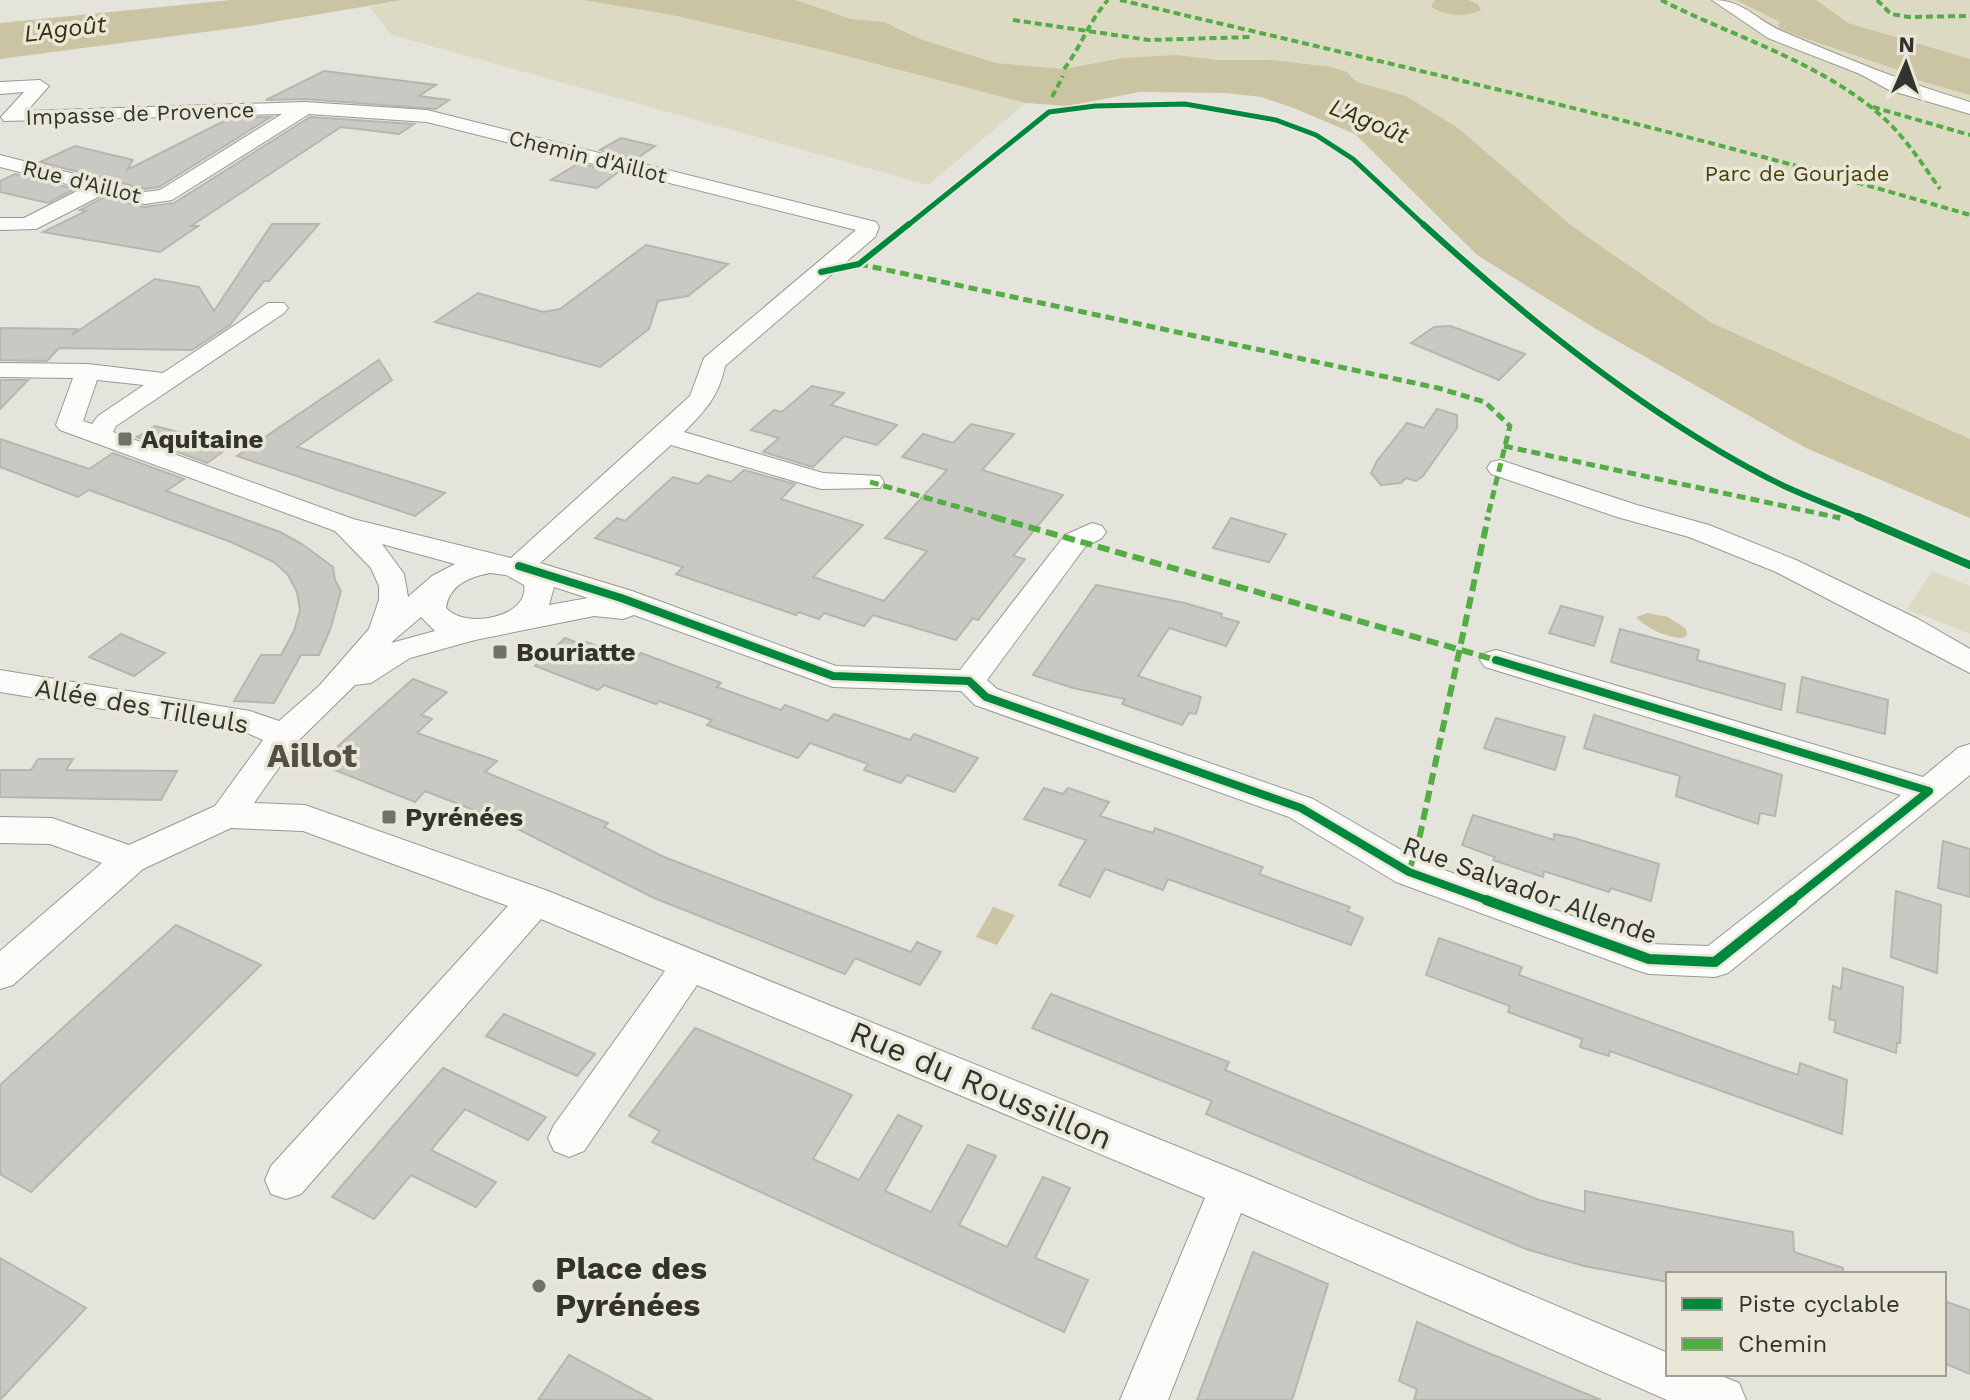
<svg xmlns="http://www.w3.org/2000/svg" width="1970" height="1400" font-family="'Work Sans',sans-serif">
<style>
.green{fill:#dddac4}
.water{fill:#cac4a2}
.building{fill:#c9c8c2;stroke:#b6b6af;stroke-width:2}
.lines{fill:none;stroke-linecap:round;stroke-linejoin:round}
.minor-casing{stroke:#999993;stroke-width:2}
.minor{fill:#fbfbfa;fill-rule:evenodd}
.quiet-far2{stroke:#54ac44;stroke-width:4;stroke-dasharray:7 4;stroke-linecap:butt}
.quiet-far1{stroke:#54ac44;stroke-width:5;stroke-dasharray:9 5;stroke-linecap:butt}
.quiet{stroke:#54ac44;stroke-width:6;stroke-dasharray:12 6;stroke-linecap:butt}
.cycleway-far3-casing{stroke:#e9e7d8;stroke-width:8}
.cycleway-far2-casing{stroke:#e9e7d8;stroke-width:10}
.cycleway-far1-casing{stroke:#e9e7d8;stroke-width:13}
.cycleway-casing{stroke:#e9e7d8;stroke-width:15}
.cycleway-far3{stroke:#00873e;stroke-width:5}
.cycleway-far2{stroke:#00873e;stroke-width:6}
.cycleway-far1{stroke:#00873e;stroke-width:8}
.cycleway{stroke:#00873e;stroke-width:10}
.poi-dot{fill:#71716a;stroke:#e9e7d8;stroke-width:3}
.labels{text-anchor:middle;stroke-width:7;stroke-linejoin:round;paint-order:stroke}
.far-street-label{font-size:22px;fill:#33332d;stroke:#e9e7d8}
.far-park-label{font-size:22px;fill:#494106;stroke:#e9e7d8}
.far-water-label{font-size:24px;font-style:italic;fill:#363009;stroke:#e9e7d8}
.poi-label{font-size:26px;font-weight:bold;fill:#33332d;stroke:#e9e7d8;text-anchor:start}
.street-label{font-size:26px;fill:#33332d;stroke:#e9e7d8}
.near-street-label{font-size:32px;fill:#33332d;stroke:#e9e7d8}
.near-poi-label{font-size:32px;font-weight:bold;fill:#33332d;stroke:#e9e7d8;text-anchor:start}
.district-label{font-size:34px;font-weight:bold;fill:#535145;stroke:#e9e7d8}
</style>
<rect width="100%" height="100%" fill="#e5e4dc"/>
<g class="green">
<path d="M403 0H582L672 15 827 51 1026 103 928 185 392 35 369 7Z"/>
<path d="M796 0H1970V439L1712 323 1572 226 1458 128 1406 96 1357 82 1347 72 1311 64 1273 60 1122 58 1064 69 996 63 923 40 899 28 851 19Z"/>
<path d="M1932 571 1970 586V634L1907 609Z"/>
</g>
<g class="water">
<path d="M231 0H403L250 26 0 59V23Z"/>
<path d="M582 0H796L851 19 884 22 923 40 996 63 1064 69 1122 58 1175 55 1219 60H1273L1332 67 1347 72 1357 82 1406 96 1458 128 1572 226 1712 323 1970 439V518L1806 448 1596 329 1477 255 1355 134 1291 107 1261 97 1227 93 1140 92 1067 106 1026 103 827 51 672 15Z"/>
<path d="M1435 0H1468L1478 4 1481 10C1465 18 1446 16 1431 7Z"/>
<path d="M1736 0H1816L1848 23 1970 59V95L1907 77 1901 71 1787 32 1778 26 1780 22Z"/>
<path d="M1648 613 1668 617 1686 629 1687 635 1683 638C1667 638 1646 628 1636 617Z"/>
<path d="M993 907 1015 915 997 945 976 937Z"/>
</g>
<g class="building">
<path d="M324 71 436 85 419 96 449 100 436 109 305 99 266 100Z"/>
<path d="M271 117 159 187 145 189 40 162 75 146 133 160 127 170 230 118Z"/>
<path d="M310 117 414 124 399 134 341 127 191 226H198L160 252 43 232 86 211 80 210 104 197 144 207 174 203Z"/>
<path d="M621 138 655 146 636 159 600 150Z"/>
<path d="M579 163 617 173 597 188 551 180Z"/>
<path d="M15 174 75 189 48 203 0 192V181Z"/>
<path d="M272 224H319L269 281H264L230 325 192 350 59 348 47 361 0 360V328L77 329 72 335 155 279 199 287 214 311Z"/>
<path d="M646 245 728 264 688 296 658 301 649 329 600 367 435 322 478 293 543 312 560 309Z"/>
<path d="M1450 326 1464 331 1525 354 1499 380 1411 343 1434 327Z"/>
<path d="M379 360 392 380 297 447 445 493 415 516 237 456Z"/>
<path d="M0 380H28L0 409Z"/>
<path d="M812 386 844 393 831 405 897 425 877 445 844 436 813 467 763 452 779 438 751 430 774 410 782 412Z"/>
<path d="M1437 409 1457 415V428L1423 476 1416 481 1406 478 1401 483 1381 485 1371 473 1377 461 1407 423 1424 428Z"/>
<path d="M971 424 1014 434 982 470 1063 495 1013 556 1025 559 978 620 973 618 956 640 873 615 864 626 824 613 819 619 798 612 796 615 676 574 683 567 595 538 617 518 625 521 673 477 698 484 708 475 731 482 744 470 795 484 781 499 863 525 813 577 884 601 927 551 885 538 947 470 902 457 923 434 953 443Z"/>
<path d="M155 426 231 446 207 463 137 437Z"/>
<path d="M0 439 89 469 113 453 184 479 166 491 280 532 302 544 333 567 335 580 341 591 330 630 319 655H301L274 703 234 701 261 655H281L294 631 300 610 297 592 288 575 274 562 231 542 89 490 78 497 0 467Z"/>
<path d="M1231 518 1286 534 1269 562 1213 548Z"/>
<path d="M1096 585 1185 603 1222 614 1221 617 1239 622 1226 646 1169 628 1138 676 1201 697 1196 714 1189 713 1182 725 1122 704 1125 699 1073 688 1033 675Z"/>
<path d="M1561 606 1603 617 1594 646 1549 633Z"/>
<path d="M1620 629 1699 650 1697 660 1785 684 1781 710 1611 662Z"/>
<path d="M121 634 165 653 134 676 89 657Z"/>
<path d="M565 638 583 645 586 642 635 659 641 653 721 683 717 687 781 710 785 705 828 721 834 714 910 740 914 734 978 758 954 792 907 775 901 783 864 770 868 764 810 743 798 758 707 725 712 720 659 701 656 704 604 685 598 690 535 666Z"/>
<path d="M1802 677 1888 700 1885 734 1797 712Z"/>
<path d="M413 679 447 692 421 715 432 719 417 733 497 761 485 772 608 823 604 827 664 857 911 952 917 942 941 952 920 985 855 958 845 974 654 898 502 821 425 791 415 802 327 767 347 749 338 746Z"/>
<path d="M1594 715 1782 775 1775 816 1760 813 1758 824 1676 796 1680 776 1584 748Z"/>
<path d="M1496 718 1565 737 1555 770 1484 748Z"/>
<path d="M38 759H73L66 770 177 771 161 800 0 797V770H31Z"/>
<path d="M1044 788 1063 794 1068 788 1109 802 1100 816 1153 833 1155 828 1263 867 1259 874 1350 907 1347 911 1363 918 1351 945 1168 879 1163 890 1105 869 1090 897 1059 885 1086 840 1024 819Z"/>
<path d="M1473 815 1554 840V834L1574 838 1659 864 1651 901 1611 888 1609 892 1544 871 1543 877 1493 860 1495 857 1462 845Z"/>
<path d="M1943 841 1970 849V897L1938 888Z"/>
<path d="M1896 891 1941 905 1937 973 1891 957Z"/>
<path d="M176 925 261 965 31 1192 0 1174V1085Z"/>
<path d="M1439 938 1522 967 1519 975 1746 1057 1798 1075 1800 1063 1847 1080 1842 1134 1610 1051 1609 1056 1580 1047 1582 1039 1508 1012 1510 1006 1426 975Z"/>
<path d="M1843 968 1903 987 1900 1043H1897L1896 1053 1834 1032 1836 1021 1829 1019 1833 986 1841 989Z"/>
<path d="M1051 994 1229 1062 1225 1070 1539 1200 1585 1212V1191L1793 1232 1794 1252 1843 1268V1274H1668V1282L1584 1266 1526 1249 1206 1114 1212 1101 1032 1028Z"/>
<path d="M504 1014 595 1054 577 1076 486 1036Z"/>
<path d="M695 1028 852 1095 813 1159 859 1180 898 1115 922 1126 885 1191 931 1212 968 1145 996 1156 959 1225 1007 1247 1043 1177 1070 1188 1035 1258 1088 1280 1064 1332 652 1142 660 1131 629 1116Z"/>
<path d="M443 1068 546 1117 528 1140 465 1109 431 1150 496 1182 476 1207 411 1175 374 1219 332 1197Z"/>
<path d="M1253 1252 1328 1284 1292 1400H1197Z"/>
<path d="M0 1258 86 1308 0 1400Z"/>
<path d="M1944 1301 1970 1310V1374L1944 1363Z"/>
<path d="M1417 1322 1467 1344 1601 1400H1414L1417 1389 1399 1381Z"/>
<path d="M569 1355 653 1400H538Z"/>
</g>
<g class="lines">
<g class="minor-casing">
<g id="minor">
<path d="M1712 0C1745 0 1755 20 1784 32 1845 58 1906 83 1970 102V114L1889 90 1860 74 1768 38Z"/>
<path d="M40 80 49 86 27 111 305 102 427 110 876 222 879 227 875 237 725 366C719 396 705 411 684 432L823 473 880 476 884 482 880 488 821 489 671 445 540 563 632 591 836 666 960 670 1065 535 1092 523 1102 526 1106 532 1102 538 1085 547 987 680 997 689 1313 799 1422 862 1650 944 1708 946 1901 795 1485 667 1480 660 1485 653 1496 650 1507 653 1923 777 1958 748 1970 744V775L1728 973 1715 977 1649 974 1636 970 1396 882 1289 817 975 705 961 691 833 687 634 615 623 619 594 616 475 640 410 658 371 683 355 685 296 743 254 803 305 805 548 891 1245 1174 1668 1353V1374H1717L1739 1383 1746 1400H1667L1241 1213 1168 1400H1120L1205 1198 697 985 584 1151 569 1157 554 1151 548 1138 554 1125 665 971 541 919 301 1194 286 1199 271 1194 265 1180 271 1166 508 906 303 831 231 828 143 869 13 985 0 989V951L102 863 50 844 0 843V817L52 818 129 845 215 806 263 740 245 732 0 692V670L250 711 279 721 319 686 369 629 379 600V586L371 568 335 531 60 430 56 425 73 378 0 377V363L88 364 163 373 268 303H284L288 308 284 313 116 426 113 432 353 519 511 558 690 396 704 358 856 230 427 122 309 114 172 200 145 204 104 194 36 229 0 230V218H24L83 188 0 167V155L145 192 160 190 282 114 4 121 1 117 24 92 0 94V82ZM97 380 144 385 98 416 92 424 83 421ZM382 544 455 564 432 576 408 597 404 574ZM490 573 506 575 524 585C530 617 465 630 446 608 449 585 469 577 490 573ZM554 587 588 598 549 605ZM421 617 435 631 391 643 394 640Z"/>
<path d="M1500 460 1637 505 1709 525 1796 560 1918 619 1970 649V673L1776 572 1689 537 1617 517 1491 474 1487 468 1491 462Z"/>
</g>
</g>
<use href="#minor" class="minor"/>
<g class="quiet-far2">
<path d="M1120 0C1405 67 1689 132 1970 215"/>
<path d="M1661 0C1732 36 1817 61 1878 113 1903 134 1921 162 1940 189"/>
<path d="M1877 0 1891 14 1909 17 1970 16"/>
<path d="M1013 20 1149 40 1252 37"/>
<path d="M1064 69C1081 47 1089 21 1108 0"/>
<path d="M1052 97 1063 76"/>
<path d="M1873 107 1970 135"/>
</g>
<g class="quiet-far1">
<path d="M859 264 1438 388 1485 402 1510 426 1487 519"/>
<path d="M1504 446 1840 518"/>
<path d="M870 482 1001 519"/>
</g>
<g class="quiet">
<path d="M994 517 1496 660"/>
<path d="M1837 517 1840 518"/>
<path d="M1409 872 1420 835 1488 517"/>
</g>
<g class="cycleway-far3-casing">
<path id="cycleway-far3" d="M907 226 1049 112 1095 106 1185 104 1276 120 1316 135 1353 159 1425 226"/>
</g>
<g class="cycleway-far2-casing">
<g id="cycleway-far2">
<path d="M1423 224C1528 320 1656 423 1784 486 1810 498 1837 508 1863 519"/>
<path d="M821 272 859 264 909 224"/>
</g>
</g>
<g class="cycleway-far1-casing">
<g id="cycleway-far1">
<path d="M1858 517 1970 565"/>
<path d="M519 566 621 598 833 676 969 681 986 697 1301 808 1409 872 1492 902"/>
<path d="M1496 660 1929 791 1790 902"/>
</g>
</g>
<g class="cycleway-casing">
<path id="cycleway" d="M1486 900 1649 959 1715 962 1793 900"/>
</g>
<use href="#cycleway-far3" class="cycleway-far3"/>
<use href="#cycleway-far2" class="cycleway-far2"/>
<use href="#cycleway-far1" class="cycleway-far1"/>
<use href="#cycleway" class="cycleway"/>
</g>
<g class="poi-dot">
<rect x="117" y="431" width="16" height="16" rx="4"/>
<rect x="492" y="644" width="16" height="16" rx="4"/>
<rect x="381" y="809" width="16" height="16" rx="4"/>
<circle cx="539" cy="1286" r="8"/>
</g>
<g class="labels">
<g class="far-street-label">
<text transform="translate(140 113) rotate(-2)" y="8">Impasse de Provence</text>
<text transform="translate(588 156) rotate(14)" y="8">Chemin d'Aillot</text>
<text transform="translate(82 181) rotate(14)" y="8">Rue d'Aillot</text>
</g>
<g class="far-park-label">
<text x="1797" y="181">Parc de Gourjade</text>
</g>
<g class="far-water-label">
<text transform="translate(65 29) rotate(-7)" y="8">L'Agoût</text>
<text transform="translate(1369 121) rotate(22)" y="8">L'Agoût</text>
</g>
<g class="poi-label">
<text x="141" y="448">Aquitaine</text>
<text x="516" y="661">Bouriatte</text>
<text x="405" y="826">Pyrénées</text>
</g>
<g class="street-label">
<text transform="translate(142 706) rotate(10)" y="9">Allée des Tilleuls</text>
<text transform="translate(1530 890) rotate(20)" y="9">Rue Salvador Allende</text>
</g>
<g class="near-street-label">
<text transform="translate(981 1085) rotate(23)" y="11">Rue du Roussillon</text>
</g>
<g class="near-poi-label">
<text x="555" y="1279">Place des<tspan x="555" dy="37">Pyrénées</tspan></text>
</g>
<g class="district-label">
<text x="312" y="767">Aillot</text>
</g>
</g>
<rect x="1666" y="1272" width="280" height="104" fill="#e9e7d8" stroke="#a09f94" stroke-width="2"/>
<rect x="1682" y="1298" width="40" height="12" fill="#00873e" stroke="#a09f94" stroke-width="2"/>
<text x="1738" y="1312" font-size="24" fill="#33332d">Piste cyclable</text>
<rect x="1682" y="1338" width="40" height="12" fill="#54ac44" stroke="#a09f94" stroke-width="2"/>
<text x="1738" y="1352" font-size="24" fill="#33332d">Chemin</text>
<g transform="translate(1906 64) rotate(2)" stroke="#e9e7d8" stroke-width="6" paint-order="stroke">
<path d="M0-6L14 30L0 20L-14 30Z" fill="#33332d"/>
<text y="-12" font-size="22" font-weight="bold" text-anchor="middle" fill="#33332d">N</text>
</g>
</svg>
